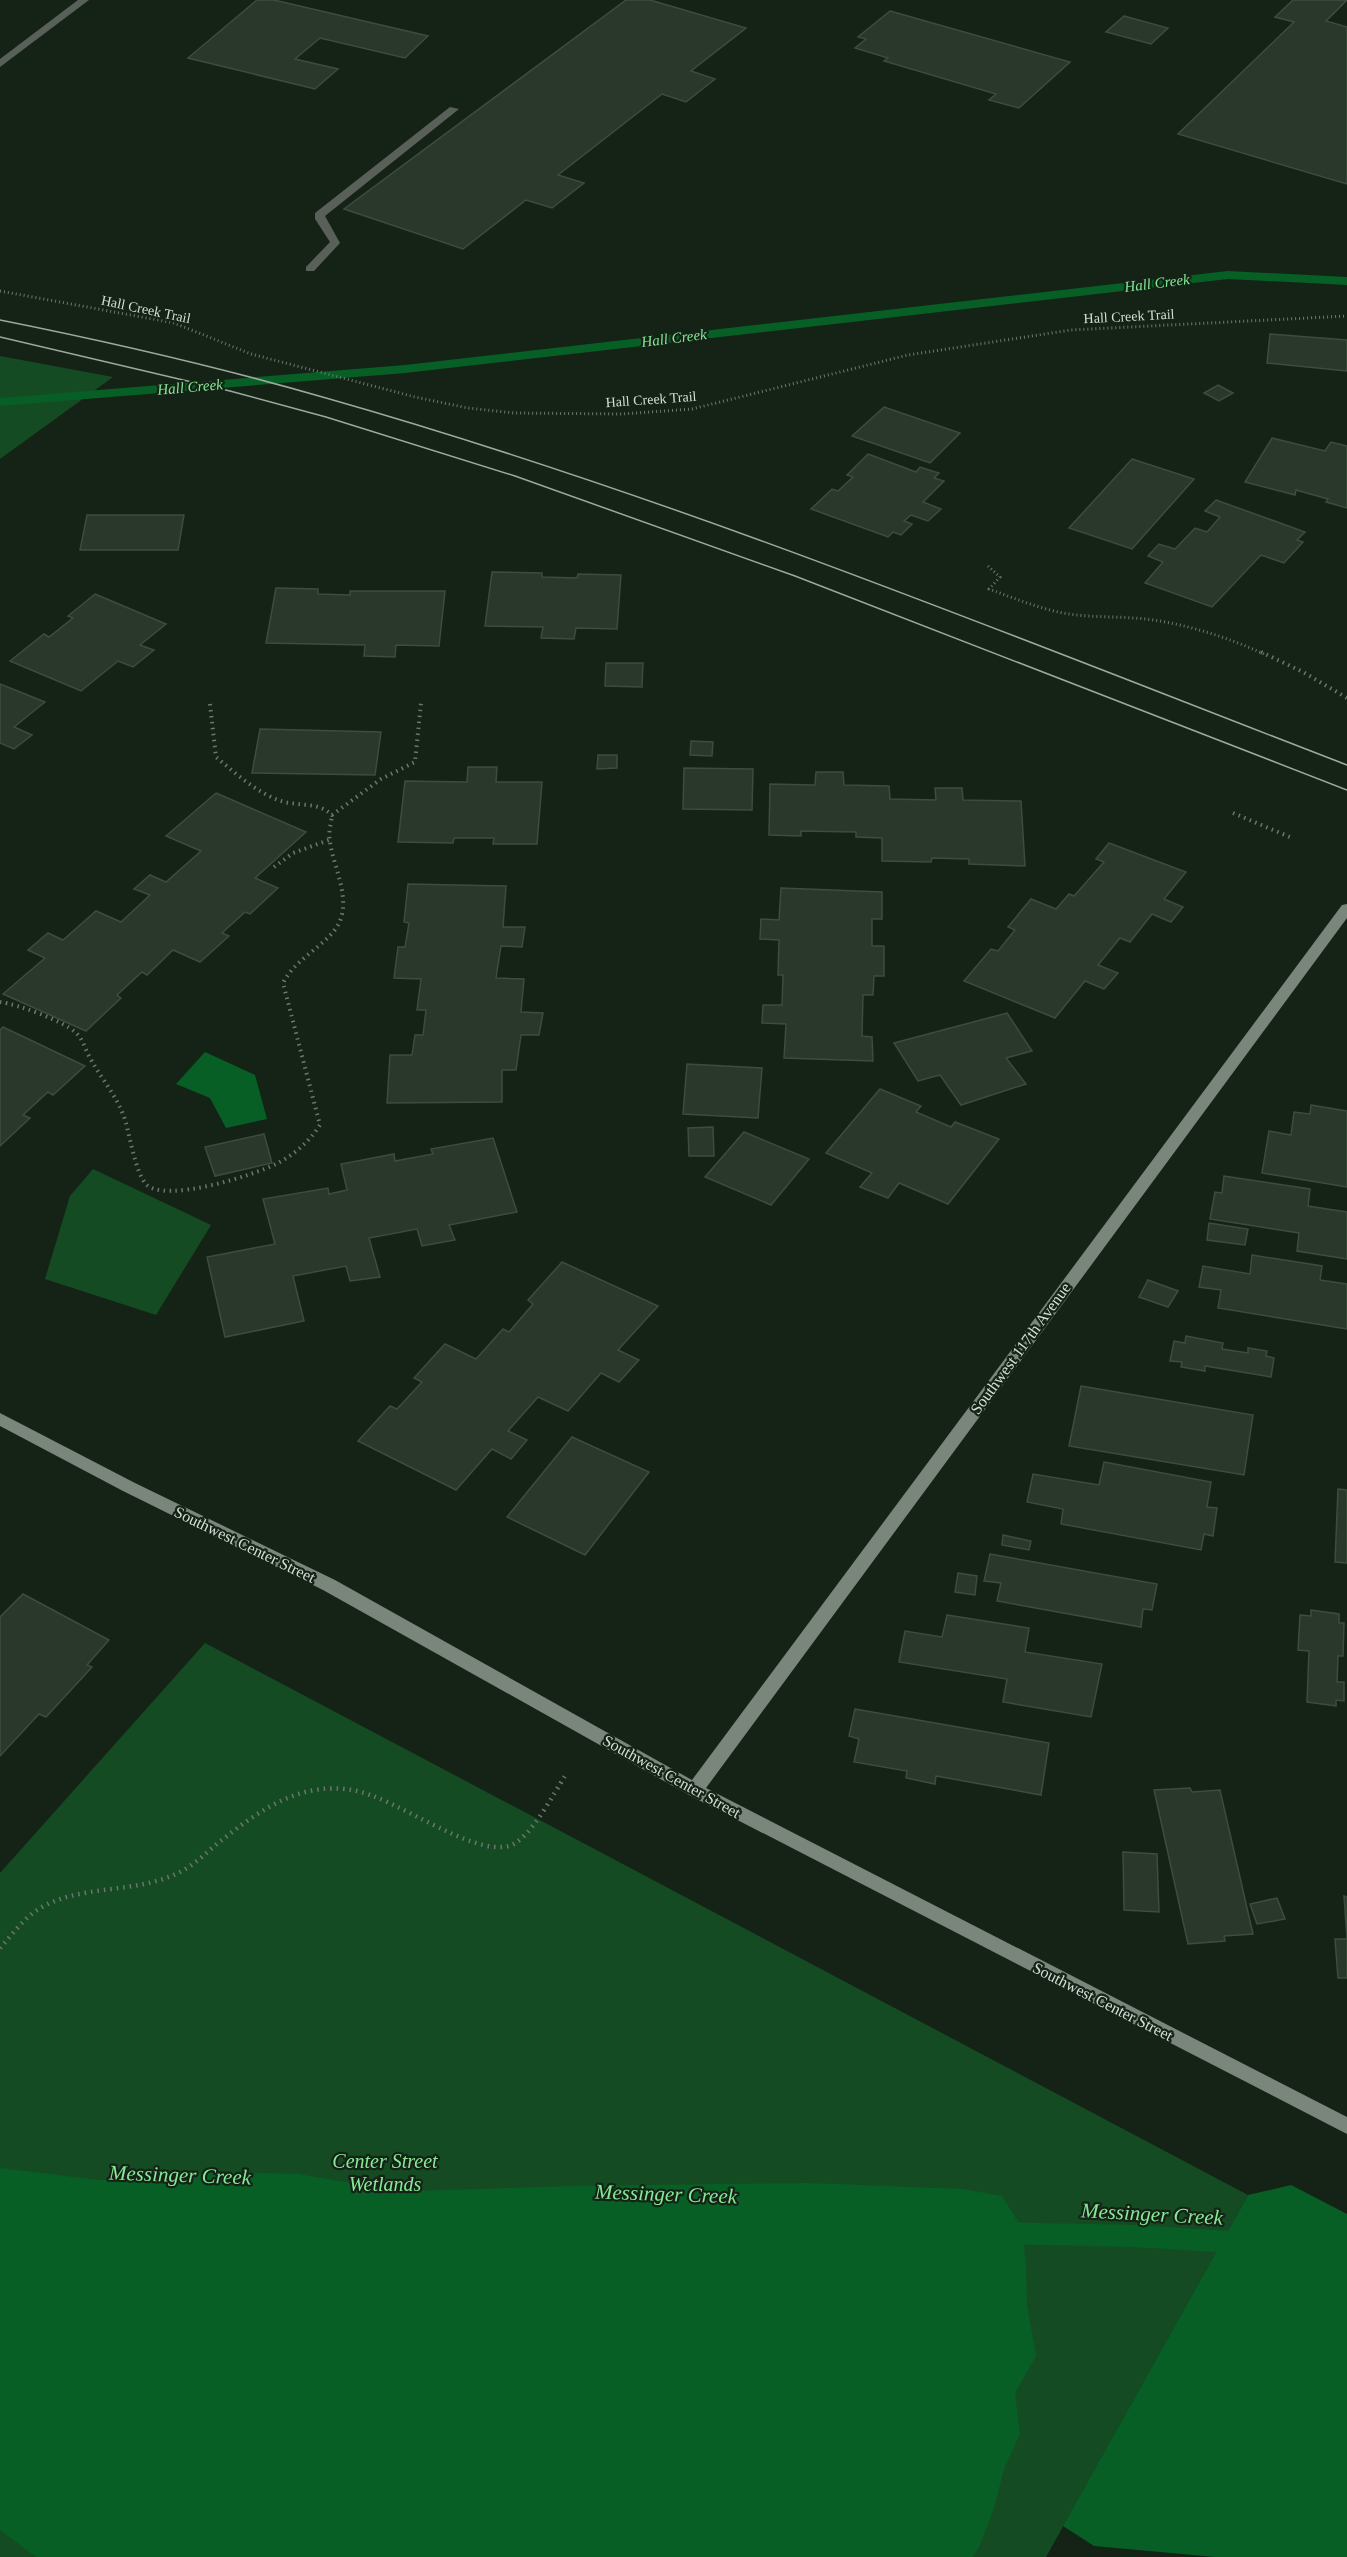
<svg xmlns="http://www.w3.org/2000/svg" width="1347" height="2557" font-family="'Times New Roman',serif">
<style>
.green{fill:#154b22}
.water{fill:#075f25}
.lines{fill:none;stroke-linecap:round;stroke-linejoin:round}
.stream{fill:#075f25;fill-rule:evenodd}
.building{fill:#29382b;stroke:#3c4c3e;stroke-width:1.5}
.path-far2{stroke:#6b776d;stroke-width:3;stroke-dasharray:1 3;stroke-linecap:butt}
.path-far1{stroke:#6b776d;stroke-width:4;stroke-dasharray:1.5 4.5;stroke-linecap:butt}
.path{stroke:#6b776d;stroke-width:4.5;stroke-dasharray:1.5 5;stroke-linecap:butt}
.lane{fill:#59605a;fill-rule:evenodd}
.street{fill:#59605a;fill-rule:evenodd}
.secondary{fill:#7a867b;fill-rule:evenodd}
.tram{stroke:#9da89e;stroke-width:1.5}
.labels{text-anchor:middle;stroke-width:4.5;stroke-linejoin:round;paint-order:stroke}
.far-street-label{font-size:14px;fill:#d5ded6;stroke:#152317}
.far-water-label{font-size:15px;font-style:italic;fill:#85e996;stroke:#152317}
.street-label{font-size:16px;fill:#d5ded6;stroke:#152317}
.near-park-label{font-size:20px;font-style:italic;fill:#87eb98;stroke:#152317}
.near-water-label{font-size:21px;font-style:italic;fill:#85e996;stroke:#152317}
</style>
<rect width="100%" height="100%" fill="#152317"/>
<g class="green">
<path d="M0 356 113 377 0 459Z"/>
<path d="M93 1169 211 1225 156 1315 45 1279 70 1196Z"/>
<path d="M205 1643 1248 2195 1046 2557H0V1873Z"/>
</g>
<g class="water">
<path d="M205 1052 255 1075 267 1119 226 1128 210 1098 176 1084Z"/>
<path d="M0 2168 99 2180H139L219 2172 298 2174 375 2187 414 2191 573 2186 808 2183 963 2189 1002 2196 1022 2228 1026 2265 1027 2305 1036 2356 1015 2393 1020 2434 1004 2469 994 2508 979 2547 973 2557H36L0 2530Z"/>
<path d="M1291 2185 1347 2214V2557H1215L1094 2546 1063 2526 1248 2195Z"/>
</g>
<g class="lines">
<g class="stream">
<path d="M1228 271 1347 277V285L1228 279 405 373 0 406V398L405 365Z"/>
<path d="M998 2222 1135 2225 1247 2232 1256 2235 1259 2243 1256 2251 1247 2254 1135 2247 998 2244 989 2241 986 2233 989 2225Z"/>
</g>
</g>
<g class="building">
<path d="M257 0H274L428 36 405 58 320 38 295 59 338 69 315 89 188 58Z"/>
<path d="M626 0H650L746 28 691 71 715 79 686 102 662 94 558 175 584 183 552 208 526 200 463 249 344 209Z"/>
<path d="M1293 0H1347L1326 21 1347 27V184L1178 134 1294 22 1275 17Z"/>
<path d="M890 11 1070 62 1019 108 989 100 996 94 884 61 888 58 855 48 866 39 858 37Z"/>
<path d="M1124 16 1168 28 1151 44 1106 32Z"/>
<path d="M1270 334 1347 340V371L1267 363Z"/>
<path d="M1218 385 1233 393 1219 401 1204 393Z"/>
<path d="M884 407 960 433 930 463 852 436Z"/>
<path d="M1272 438 1325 451 1331 442 1347 446V508L1326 502 1328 499 1296 490 1295 495 1245 482Z"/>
<path d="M868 454 916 472 920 467 939 473 934 478 944 481 923 502 941 509 928 521 911 515 904 521 912 524 901 535 893 532 888 537 811 509 832 489 838 491 853 477 847 475Z"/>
<path d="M1132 459 1194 479 1132 549 1069 528Z"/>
<path d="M1216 500 1305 532 1297 540 1303 542 1284 563 1261 555 1212 607 1145 583 1163 562 1148 556 1159 544 1175 549 1195 528 1207 532 1220 517 1205 511Z"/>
<path d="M87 515H184L178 550H80Z"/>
<path d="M492 572 542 573V577L577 578 578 574 621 575 617 629 576 628 574 639 541 638 543 627 485 626Z"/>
<path d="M276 588 318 589V594L350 595V591H445L439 646 396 645 395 657 364 656 365 645 266 643Z"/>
<path d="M95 594 166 624 140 645 154 650 133 667 118 661 81 691 10 661 44 634 49 637 73 618 68 616Z"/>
<path d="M606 663H643L642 687 605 686Z"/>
<path d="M0 684 45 702 14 727 32 735 14 749 0 743Z"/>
<path d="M260 729 381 732 375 775 252 773Z"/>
<path d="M691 741 713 742 712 756 690 755Z"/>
<path d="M598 755H617V768L597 769Z"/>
<path d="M468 767H497L496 782H542L537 844H493L494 838H454L453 843 398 842 405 781 467 782Z"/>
<path d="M684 768 753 769 752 810 683 809Z"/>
<path d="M816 772H843L844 785 889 786 890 799 936 800 935 788H962L963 800 1021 801 1025 866 969 864V859L932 858 931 862 882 861V838L856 837V832L801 831V836L769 835 770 784 815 785Z"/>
<path d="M216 793 306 832 255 878 278 888 250 914 245 912 222 933 229 936 200 962 173 950 147 975 142 972 117 995 121 998 86 1031 3 994 45 958 28 950 48 933 63 940 96 911 121 922 150 895 134 889 150 875 166 882 201 851 166 836Z"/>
<path d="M1109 843 1186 872 1164 899 1183 907 1171 922 1152 914 1130 942 1120 938 1098 965 1118 973 1104 989 1085 981 1055 1018 964 981 991 949 998 951 1015 930 1008 927 1031 899 1056 909 1069 894 1074 896 1104 862 1096 859Z"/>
<path d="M408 884 506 886 503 927H525L522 947 501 946 496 978 524 979 521 1012 543 1013 539 1035H521L516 1070H502V1102L387 1103 390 1055H412L415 1035H423L426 1010H417L421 979 394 978 398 947H405L409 923 404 922Z"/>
<path d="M781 888 882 892V919H872V946H884V976H874L873 995H863L862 1036 872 1037 873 1061 784 1058 786 1024 762 1023 763 1005H782L783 975H778L779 940 760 939 761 919 779 920Z"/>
<path d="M1007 1013 1032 1051 1006 1058 1026 1084 961 1105 940 1075 918 1081 894 1043Z"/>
<path d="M3 1027 85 1066 53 1095 48 1092 23 1115 30 1118 0 1146V1030Z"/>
<path d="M687 1064 762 1068 758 1118 683 1114Z"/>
<path d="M880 1089 921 1106 916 1112 951 1127 955 1122 999 1139 948 1204 899 1183 888 1198 860 1187 872 1173 826 1153Z"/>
<path d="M1311 1105 1347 1111V1187L1262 1173 1269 1131 1291 1135 1294 1112 1310 1114Z"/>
<path d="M713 1127 714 1156H689L688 1128Z"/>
<path d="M744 1132 809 1159 771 1205 705 1177Z"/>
<path d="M264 1134 272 1163 215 1176 205 1147Z"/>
<path d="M493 1138 517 1212 449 1225 455 1240 422 1246 417 1229 369 1238 380 1277 350 1281 346 1266 293 1276 304 1321 225 1337 207 1257 275 1244 263 1199 328 1188 329 1194 347 1190 341 1164 394 1154 395 1161 433 1154 431 1149Z"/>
<path d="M1224 1176 1310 1189 1308 1206 1347 1212V1259L1297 1251 1299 1233 1210 1219 1215 1192 1222 1193Z"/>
<path d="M1209 1223 1248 1229 1245 1245 1207 1240Z"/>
<path d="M1252 1255 1322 1266 1320 1280 1347 1284V1329L1218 1308 1221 1290 1199 1287 1203 1266 1250 1274Z"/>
<path d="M562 1262 658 1306 618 1350 639 1360 619 1382 601 1373 568 1411 538 1397 508 1431 527 1440 511 1459 492 1449 456 1490 358 1441 390 1406 397 1409 422 1382 414 1378 445 1344 476 1359 503 1329 509 1332 533 1304 528 1300Z"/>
<path d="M1148 1280 1178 1291 1168 1307 1139 1297Z"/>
<path d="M1186 1336 1223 1343 1222 1349 1248 1353V1348L1267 1351 1266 1356 1274 1358 1271 1377 1205 1366V1371L1181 1367 1182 1362 1170 1361 1174 1341 1185 1343Z"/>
<path d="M1081 1386 1253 1415 1244 1475 1069 1446Z"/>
<path d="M572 1437 649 1472 585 1555 507 1517Z"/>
<path d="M1104 1462 1211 1482 1207 1507 1217 1508 1213 1536 1204 1534 1201 1550 1061 1524 1063 1509 1027 1502 1033 1474 1099 1485Z"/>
<path d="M1338 1489 1347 1490V1563L1335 1562Z"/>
<path d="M1003 1535 1031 1541 1029 1550 1002 1545Z"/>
<path d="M990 1554 1157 1584 1152 1610 1143 1609 1141 1627 997 1601 1001 1583 984 1581Z"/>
<path d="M958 1573 977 1576 975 1595 955 1592Z"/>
<path d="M23 1594 109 1640 87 1665 92 1667 46 1717 39 1714 0 1756V1617Z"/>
<path d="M1311 1610 1339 1614V1623H1344L1343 1656H1338L1337 1682H1344V1701L1336 1700V1706L1307 1702 1309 1651 1298 1650 1300 1615 1311 1616Z"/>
<path d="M947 1615 1029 1628 1025 1652 1102 1664 1091 1717 1003 1702 1007 1679 899 1662 905 1631 942 1637Z"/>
<path d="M855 1709 1049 1743 1041 1795 936 1776 935 1784 906 1778 907 1771 854 1762 859 1739 849 1736Z"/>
<path d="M1190 1788 1192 1792 1220 1790 1253 1934 1224 1936 1225 1941 1188 1944 1154 1790Z"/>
<path d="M1123 1852 1157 1854 1159 1912 1124 1910Z"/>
<path d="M1344 1896 1347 1897V1978H1338L1335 1939H1347Z"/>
<path d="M1277 1898 1285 1919 1257 1924 1250 1904Z"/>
</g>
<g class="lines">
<g class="path-far2">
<path d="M0 291 174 323 251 354 415 397 468 408 514 413 622 414 692 409 908 355 1071 330 1347 316"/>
<path d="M988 566 1000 577 989 589C1013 598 1038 608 1063 613 1090 618 1118 616 1146 619 1186 624 1227 637 1264 654"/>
</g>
<g class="path-far1">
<path d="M1261 652 1303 672 1347 698"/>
<path d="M210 704 216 757C235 773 255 791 278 800 296 807 318 801 332 815L381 779 415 762 421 703"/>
<path d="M1233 813 1290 837"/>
<path d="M274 867 293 853 329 840"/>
<path d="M0 1002C17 1004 63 1021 75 1032 83 1039 84 1047 89 1056 101 1079 119 1098 126 1123 130 1138 136 1173 146 1184 164 1204 254 1175 276 1164 294 1155 309 1142 320 1125L283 983C295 960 318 950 334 931 355 905 334 870 330 842 328 834 331 824 332 815"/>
</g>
<path class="path" d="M0 1948C13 1934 25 1916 42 1907 84 1884 135 1894 178 1873 193 1866 205 1854 218 1843 257 1812 299 1781 352 1790 396 1797 470 1856 509 1846 529 1841 554 1793 565 1776"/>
<path class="lane" d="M450 107 459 109 325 216 340 243 314 271H306V267L330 242 315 219V213Z"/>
<path class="street" d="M78 0H89L0 67V59Z"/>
<path class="secondary" d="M1347 904V918L706 1788 1347 2117V2134L689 1795 323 1590 123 1491 0 1426V1413L135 1483 335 1580 692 1780 1342 905Z"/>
<g class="tram">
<path d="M0 320C110 342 219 367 326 398 674 497 1010 635 1347 765"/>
<path d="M0 337 230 391 326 417 515 476 795 576 1347 790"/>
</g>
</g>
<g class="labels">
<g class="far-street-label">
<text transform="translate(146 309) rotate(12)" y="5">Hall Creek Trail</text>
<text transform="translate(1129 316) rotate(-3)" y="5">Hall Creek Trail</text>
<text transform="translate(651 399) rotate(-4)" y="5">Hall Creek Trail</text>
</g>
<g class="far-water-label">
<text transform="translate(1157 283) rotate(-7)" y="5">Hall Creek</text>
<text transform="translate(674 338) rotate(-7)" y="5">Hall Creek</text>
<text transform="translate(190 387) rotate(-5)" y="5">Hall Creek</text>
</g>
<g class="street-label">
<text transform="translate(1020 1348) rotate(-54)" y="6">Southwest 117th Avenue</text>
<text transform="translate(245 1544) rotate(26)" y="6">Southwest Center Street</text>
<text transform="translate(672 1776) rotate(29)" y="6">Southwest Center Street</text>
<text transform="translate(1103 2001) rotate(27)" y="6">Southwest Center Street</text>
</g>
<g class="near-park-label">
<text x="385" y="2168">Center Street<tspan x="385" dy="23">Wetlands</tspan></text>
</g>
<g class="near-water-label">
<text transform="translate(180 2175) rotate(2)" y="7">Messinger Creek</text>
<text transform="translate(666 2194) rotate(2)" y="7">Messinger Creek</text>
<text transform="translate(1152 2214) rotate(3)" y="7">Messinger Creek</text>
</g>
</g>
</svg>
